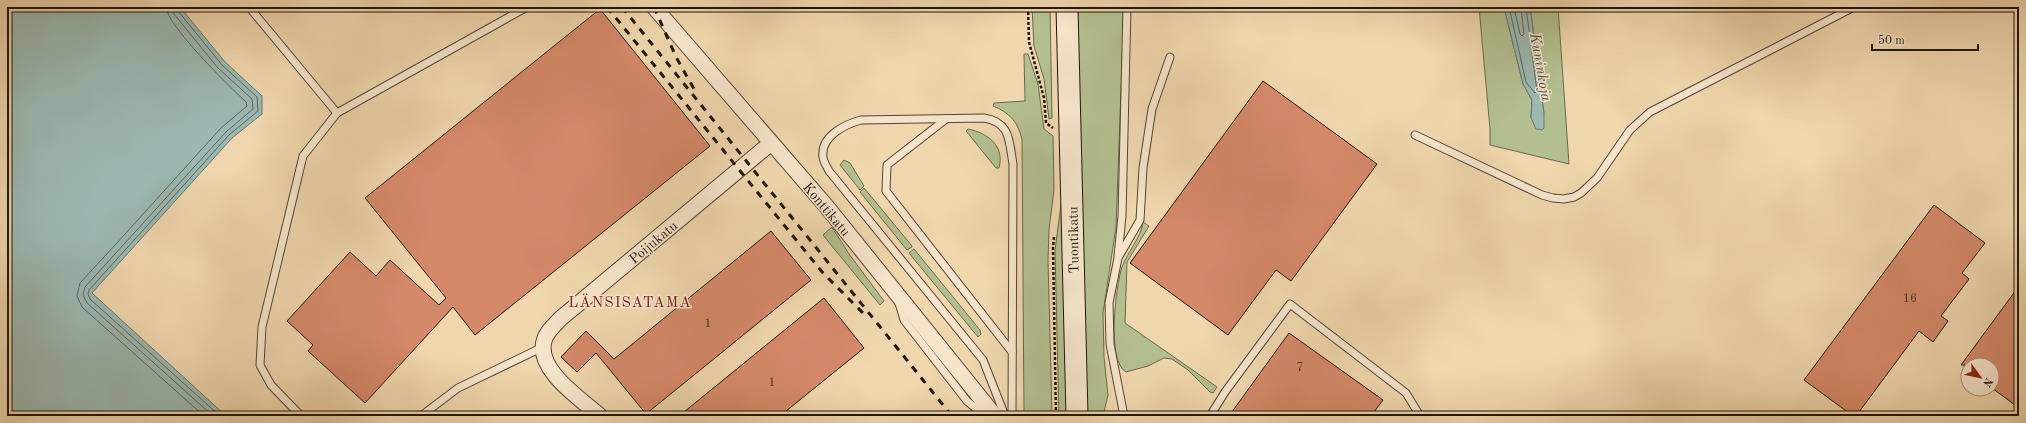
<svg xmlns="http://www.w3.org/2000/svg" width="2026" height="423" font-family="'Old Standard TT',serif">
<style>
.green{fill:#b3bf8f;stroke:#686a4c}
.water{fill:#9bb8b1;stroke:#69776e}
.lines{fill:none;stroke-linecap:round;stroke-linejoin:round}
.shore{stroke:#5c665d;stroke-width:1}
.building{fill:#d48969;stroke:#1e1509}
.lane-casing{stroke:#524532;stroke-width:9}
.street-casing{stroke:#524532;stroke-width:17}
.secondary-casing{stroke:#1e1509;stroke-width:23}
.path{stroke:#1e1509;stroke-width:2.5;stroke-dasharray:3 2;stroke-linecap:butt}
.lane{stroke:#f5e4ca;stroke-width:7}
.street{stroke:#f5e4ca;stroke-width:15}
.secondary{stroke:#f5e4ca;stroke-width:21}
.rail{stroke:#1e1509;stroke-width:3;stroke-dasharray:7 7;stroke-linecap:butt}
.labels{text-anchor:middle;stroke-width:3;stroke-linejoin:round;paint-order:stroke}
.number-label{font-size:12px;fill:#4c3221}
.street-label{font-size:14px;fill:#1e1509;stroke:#f5e4ca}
.water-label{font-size:15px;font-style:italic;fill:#4a4e44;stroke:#f5e4ca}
.neighbourhood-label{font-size:15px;letter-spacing:1px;fill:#7a1f14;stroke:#f5e4ca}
</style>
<rect width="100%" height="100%" fill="#efd6ad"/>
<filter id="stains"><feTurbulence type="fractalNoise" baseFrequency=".005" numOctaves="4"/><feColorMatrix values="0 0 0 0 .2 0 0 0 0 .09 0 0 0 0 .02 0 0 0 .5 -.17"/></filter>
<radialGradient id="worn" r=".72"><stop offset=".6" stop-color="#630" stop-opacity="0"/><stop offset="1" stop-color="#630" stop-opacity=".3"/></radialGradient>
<g class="green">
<path d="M1032 7H1050L1052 118 1049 119 1044 79 1034 46Z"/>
<path d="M1077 7H1124L1116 227 1103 313 1104 357 1108 395 1103 416H1085Z"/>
<path d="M1479 7H1504L1523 84 1532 100 1531 118 1544 114 1530 7H1558L1569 164 1490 145V129Z"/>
<path d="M1024 54H1028L1038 84 1044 129 1053 136 1054 189 1049 230 1048 260 1052 416H1024L1022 140C1019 123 1009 112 993 106L994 103 1025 101Z"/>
<path d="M968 129C988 133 1005 146 999 168H996L966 131Z"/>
<path d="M844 160 850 163 864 186 860 190 840 165Z"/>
<path d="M864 188 912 246V247L907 250 860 192Z"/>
<path d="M1063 190 1069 416H1059L1055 250Z"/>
<path d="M1143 222 1149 226 1127 262 1125 323 1217 387 1213 393 1210 392 1188 370 1172 359 1164 358 1148 366 1126 372C1106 361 1116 285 1122 267 1128 251 1141 238 1143 222Z"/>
<path d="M832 227 849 254 884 301 880 305 823 235Z"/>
<path d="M914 249 980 330 981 334 978 337 909 253Z"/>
</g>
<g class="water">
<path d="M7 7H180L225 62 262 96V114L232 138 92 293 226 416H7Z"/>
<path d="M1504 7H1530L1544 114V128L1542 130 1536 129 1531 118 1532 100 1523 84Z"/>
</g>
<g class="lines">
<g class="shore">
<path d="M166 7C167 26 230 87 246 102L247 106 221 128 116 244 80 283 77 296 82 307 204 416"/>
<path d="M172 7 174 14 218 68 252 99 253 109 226 132 85 287 83 295 87 303 213 416"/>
<path d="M177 7 178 11 222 65 257 97 258 111 229 135 89 290 88 294 90 299 220 416"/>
<path d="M1509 7 1526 82 1535 93 1537 91 1526 7"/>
<path d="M1514 7 1520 34 1522 36 1524 34 1521 7"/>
</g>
</g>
<g class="building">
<path d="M600 9 710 146 475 335 453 307 365 403 308 351 313 345 287 321 350 252 376 276 390 260 439 305 446 298 365 198Z"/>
<path d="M1263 81 1377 164 1291 281 1276 270 1228 335 1130 263Z"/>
<path d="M1934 205 1985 243 1962 273 1969 279 1941 316 1948 321 1933 342 1919 331 1856 416H1853L1804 380Z"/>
<path d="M771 231 811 280 646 414 596 353 577 372 561 357 586 331 614 359Z"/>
<path d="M2019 286V408L1992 388V365H1961Z"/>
<path d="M824 298 864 348 780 416H679Z"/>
<path d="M1289 333 1383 400 1371 416H1229Z"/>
</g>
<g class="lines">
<g class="lane-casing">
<g id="lane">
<path d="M249 7 337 113 527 7"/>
<path d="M946 119 887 165 886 191 1012 352"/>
<path d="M1415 135 1542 195 1553 198 1564 199 1574 197 1581 193 1597 178 1630 130 1650 112 1854 7"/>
<path d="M1118 256 1122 216 1127 7"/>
<path d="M899 303 904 320 967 401 985 416"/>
<path d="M301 416 271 385 260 365 262 327 303 156 337 113"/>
<path d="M421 416 458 388 543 347"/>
<path d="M1005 416 983 360 829 171C827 167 823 161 823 157 820 136 846 124 861 120L984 118C1011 122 1009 142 1013 164L1012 416"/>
<path d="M1124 416 1110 344 1109 303 1118 258 1140 220 1143 168 1152 109 1170 57"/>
<path d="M1210 416 1225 392 1290 304 1406 393 1420 416"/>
</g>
</g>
<g class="street-casing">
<g id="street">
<path d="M654 7 827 207 995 416"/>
<path d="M600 416C581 399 536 370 544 341 546 332 554 326 560 319L771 143"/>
</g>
</g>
<g class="secondary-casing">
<path id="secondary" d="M1067 7 1077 416"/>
</g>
<g class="path">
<path d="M1028 7 1029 42 1044 98 1046 123 1053 128"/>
<path d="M1054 237 1053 248 1056 416"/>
</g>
<use href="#lane" class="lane"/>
<use href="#street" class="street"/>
<use href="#secondary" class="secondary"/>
<g class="rail">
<path d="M607 7 823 273 866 316"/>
<path d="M622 7 952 416"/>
<path d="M654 7 676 57 694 89"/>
</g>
</g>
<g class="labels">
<g class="number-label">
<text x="1910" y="302">16</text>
<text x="708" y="327">1</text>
<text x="1300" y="371">7</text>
<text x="772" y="386">1</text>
</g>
<g class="street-label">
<text transform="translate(827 209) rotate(50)" y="5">Konttikatu</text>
<text transform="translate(1073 240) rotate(-91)" y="5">Tuontikatu</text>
<text transform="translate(653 242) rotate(-40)" y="5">Poijukatu</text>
</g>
<g class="water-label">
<text transform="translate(1541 67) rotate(80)" y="5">Kuninkoja</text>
</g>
<g class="neighbourhood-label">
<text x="630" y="307">LÄNSISATAMA</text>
</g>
</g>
<rect width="2026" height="423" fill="none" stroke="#efd6ad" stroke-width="24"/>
<rect x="8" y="8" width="2010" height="407" fill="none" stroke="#1e1509" stroke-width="2"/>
<rect x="12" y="12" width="2002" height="399" fill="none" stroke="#1e1509"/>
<g transform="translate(1980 377) rotate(123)"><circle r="19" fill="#f5e4ca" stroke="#9f917d"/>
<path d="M0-3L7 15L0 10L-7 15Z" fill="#8f2418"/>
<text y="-6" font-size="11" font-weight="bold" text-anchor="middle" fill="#1e1509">N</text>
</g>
<path d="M1872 44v6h106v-6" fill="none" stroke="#1e1509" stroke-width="2"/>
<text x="1878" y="44" font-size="12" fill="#1e1509" stroke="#f5e4ca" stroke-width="3" paint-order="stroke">50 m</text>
<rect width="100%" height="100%" filter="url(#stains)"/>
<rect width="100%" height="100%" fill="url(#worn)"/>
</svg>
